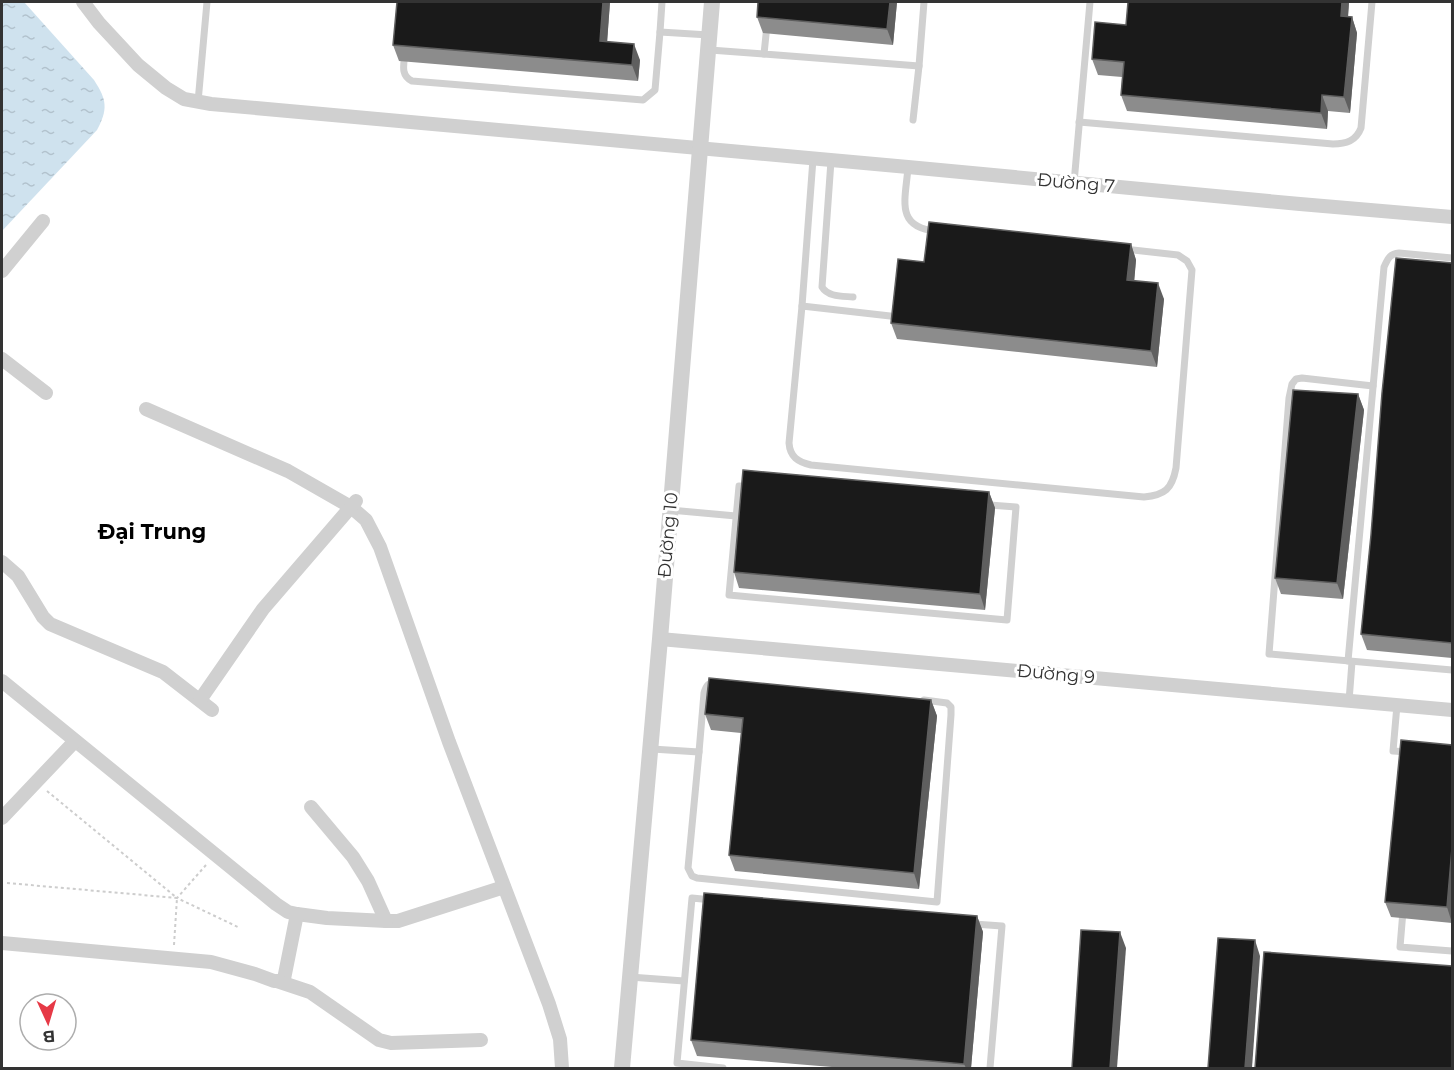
<svg xmlns="http://www.w3.org/2000/svg" width="1454" height="1070" font-family="Montserrat,sans-serif">
<style>
.water{fill:url(#water-ripples)}
.lines{fill:none;stroke-linecap:round;stroke-linejoin:round}
.path{stroke:#cdcdcd;stroke-width:2;stroke-dasharray:3 3;stroke-linecap:butt}
.service{stroke:#d0d0d0;stroke-width:7}
.minor{stroke:#d0d0d0;stroke-width:14}
.tertiary{stroke:#d0d0d0;stroke-width:16}
.wall{fill:#8c8c8c}
.shaded-wall{fill:#5f5f5f}
.building{fill:#1a1a1a;stroke:#5f5f5f;stroke-width:1.5}
.labels{text-anchor:middle;stroke-width:6;stroke-linejoin:round;paint-order:stroke}
.street-label{font-size:18px;fill:#333;stroke:#fff}
.quarter-label{font-size:21px;font-weight:bold;fill:#000;stroke:#fff}
</style>
<defs>
<pattern id="water-ripples" width="26" height="14" patternUnits="userSpaceOnUse" patternTransform="scale(1.5)"><rect width="26" height="14" fill="#cfe2ee"/><path d="M2 4q2-2 4 0t4 0M15 11q2-2 4 0t4 0" fill="none" stroke="#b2c2cd"/></pattern>
</defs>
<rect width="100%" height="100%" fill="#fff"/>
<path class="water" d="M2 2H24L94 80C107 100 108 109 97 130L2 231Z"/>
<g class="lines">
<g class="path">
<path d="M47 791 177 898"/>
<path d="M206 865 177 898 240 928"/>
<path d="M7 883 177 898"/>
<path d="M174 945 177 898"/>
</g>
<g class="service">
<path d="M662 2 660 32 709 35"/>
<path d="M767 25 764 54 919 66 913 120"/>
<path d="M710 50 764 54"/>
<path d="M405 53C404 64 400 75 412 81L643 100 655 90 660 32"/>
<path d="M919 66 924 2"/>
<path d="M198 102 207 2"/>
<path d="M1079 122 1333 144C1346 144 1356 141 1361 128L1372 2"/>
<path d="M831 161 822 287C828 297 842 296 853 297"/>
<path d="M908 167C906 198 894 227 936 231"/>
<path d="M1074 183 1090 2"/>
<path d="M802 306 813 159"/>
<path d="M899 317 802 306 789 443C790 457 798 462 811 465L1144 497C1165 495 1172 489 1176 468L1192 270 1187 261 1178 255 1124 249"/>
<path d="M1373 386 1302 378 1296 379 1292 384 1289 398 1269 654 1452 670"/>
<path d="M739 486 1016 507 1007 620 729 595Z"/>
<path d="M670 510 736 516"/>
<path d="M1348 661 1384 267C1388 259 1389 254 1399 253L1452 258"/>
<path d="M1349 701 1352 662"/>
<path d="M1397 705 1393 751 1408 752"/>
<path d="M652 749 699 752 704 693C706 686 708 683 715 682"/>
<path d="M699 752 688 868 692 876 697 878 937 902 951 715V707L947 703 924 700"/>
<path d="M712 900 692 898 677 1063 723 1068"/>
<path d="M1403 911 1400 947 1452 951"/>
<path d="M974 924 1002 926 990 1068"/>
<path d="M630 977 684 981"/>
</g>
<g class="minor">
<path d="M83 2 99 23 138 65 166 88 184 99 211 104 908 167 1300 204 1452 217"/>
<path d="M2 271 43 221"/>
<path d="M2 359 46 393"/>
<path d="M146 409 288 471 351 507 366 520 380 547 449 742 549 1004 560 1039 562 1068"/>
<path d="M2 562 18 576 43 617 50 624 163 672 212 710"/>
<path d="M660 639 1452 710"/>
<path d="M2 681 276 904 288 912 297 914 327 918 386 921H398L504 887"/>
<path d="M200 700 263 609 356 501"/>
<path d="M311 807 353 857 368 881 386 921"/>
<path d="M2 818 75 741"/>
<path d="M2 943 211 962 255 974 274 981H281L284 979 297 914"/>
<path d="M277 981 310 992 379 1040 391 1043 481 1040"/>
</g>
<path class="tertiary" d="M622 1068 660 639 712 2"/>
</g>
<g class="wall">
<path d="M610 2 607 42 640 60 638 81 399 61 393 45Z"/>
<path d="M758 2H910V3L897 2 893 45 763 33 757 17Z"/>
<path d="M1128 2H1349L1348 16 1352 17 1357 33 1350 113 1328 111 1327 129 1127 111 1121 95 1122 77 1098 75 1092 59 1126 25Z"/>
<path d="M1131 244 1136 260 1134 280 1164 299 1157 367 897 339 891 323 924 262Z"/>
<path d="M1452 263V658L1367 650 1361 634 1371 535Z"/>
<path d="M1358 394 1364 410 1343 599 1281 594 1275 578Z"/>
<path d="M989 492 995 508 985 610 739 588 734 572Z"/>
<path d="M931 700 937 716 919 889 735 871 729 855 741 733 711 730 705 714Z"/>
<path d="M1452 745V923L1391 917 1385 902Z"/>
<path d="M977 916 983 932 971 1068H844L697 1056 691 1040Z"/>
</g>
<g class="shaded-wall">
<path d="M603 2H610L606 57 600 41Z"/>
<path d="M890 2H897L893 45 887 29Z"/>
<path d="M1342 2H1349L1347 32 1341 16Z"/>
<path d="M1352 17 1357 33 1350 113 1344 97Z"/>
<path d="M634 44 640 60 638 81 632 65Z"/>
<path d="M1322 95 1328 111 1327 129 1321 113Z"/>
<path d="M1131 244 1136 260 1133 296 1127 280Z"/>
<path d="M1158 283 1164 299 1157 367 1151 351Z"/>
<path d="M1358 394 1364 410 1343 599 1337 583Z"/>
<path d="M989 492 995 508 985 610 980 594Z"/>
<path d="M931 700 937 716 919 889 914 873Z"/>
<path d="M1452 848V923L1447 907Z"/>
<path d="M977 916 983 932 971 1068H966L964 1064Z"/>
<path d="M1120 932 1126 948 1117 1068H1110Z"/>
<path d="M1255 940 1260 956 1252 1068H1245Z"/>
</g>
<g class="building">
<path d="M397 2H603L600 41 634 44 632 65 393 45Z"/>
<path d="M758 2H890L887 29 757 17Z"/>
<path d="M1128 2H1342L1341 16 1352 17 1344 97 1322 95 1321 113 1121 95 1124 62 1092 59 1095 22 1126 25Z"/>
<path d="M929 222 1131 244 1127 280 1158 283 1151 351 891 323 898 259 924 262Z"/>
<path d="M1396 258 1452 263V643L1361 634 1371 535 1382 393Z"/>
<path d="M1293 390 1358 394 1337 583 1275 578Z"/>
<path d="M743 470 989 492 980 594 734 572Z"/>
<path d="M709 678 931 700 914 873 729 855 743 718 705 714Z"/>
<path d="M1401 740 1452 745V848L1447 907 1385 902Z"/>
<path d="M704 893 977 916 964 1064 691 1040Z"/>
<path d="M1081 930 1120 932 1110 1068H1072Z"/>
<path d="M1218 938 1255 940 1245 1068H1208Z"/>
<path d="M1264 952 1452 966V1068H1255Z"/>
</g>
<g class="labels">
<g class="street-label">
<text transform="translate(1076 183) rotate(5)" y="6">Đường 7</text>
<text transform="translate(668 535) rotate(-85)" y="6">Đường 10</text>
<text transform="translate(1056 674) rotate(5)" y="6">Đường 9</text>
</g>
<g class="quarter-label">
<text x="152" y="539">Đại Trung</text>
</g>
</g>
<rect width="1454" height="1070" fill="none" stroke="#333333" stroke-width="6"/>
<g transform="translate(48 1022) rotate(176)"><circle r="28" fill="#ffffff" stroke="#adadad" stroke-width="1.5"/>
<path d="M0-4.5L10 22L0 15L-10 22Z" fill="#e63946"/>
<text y="-9" font-size="16" font-weight="bold" text-anchor="middle" fill="#333333">B</text>
</g>
</svg>
